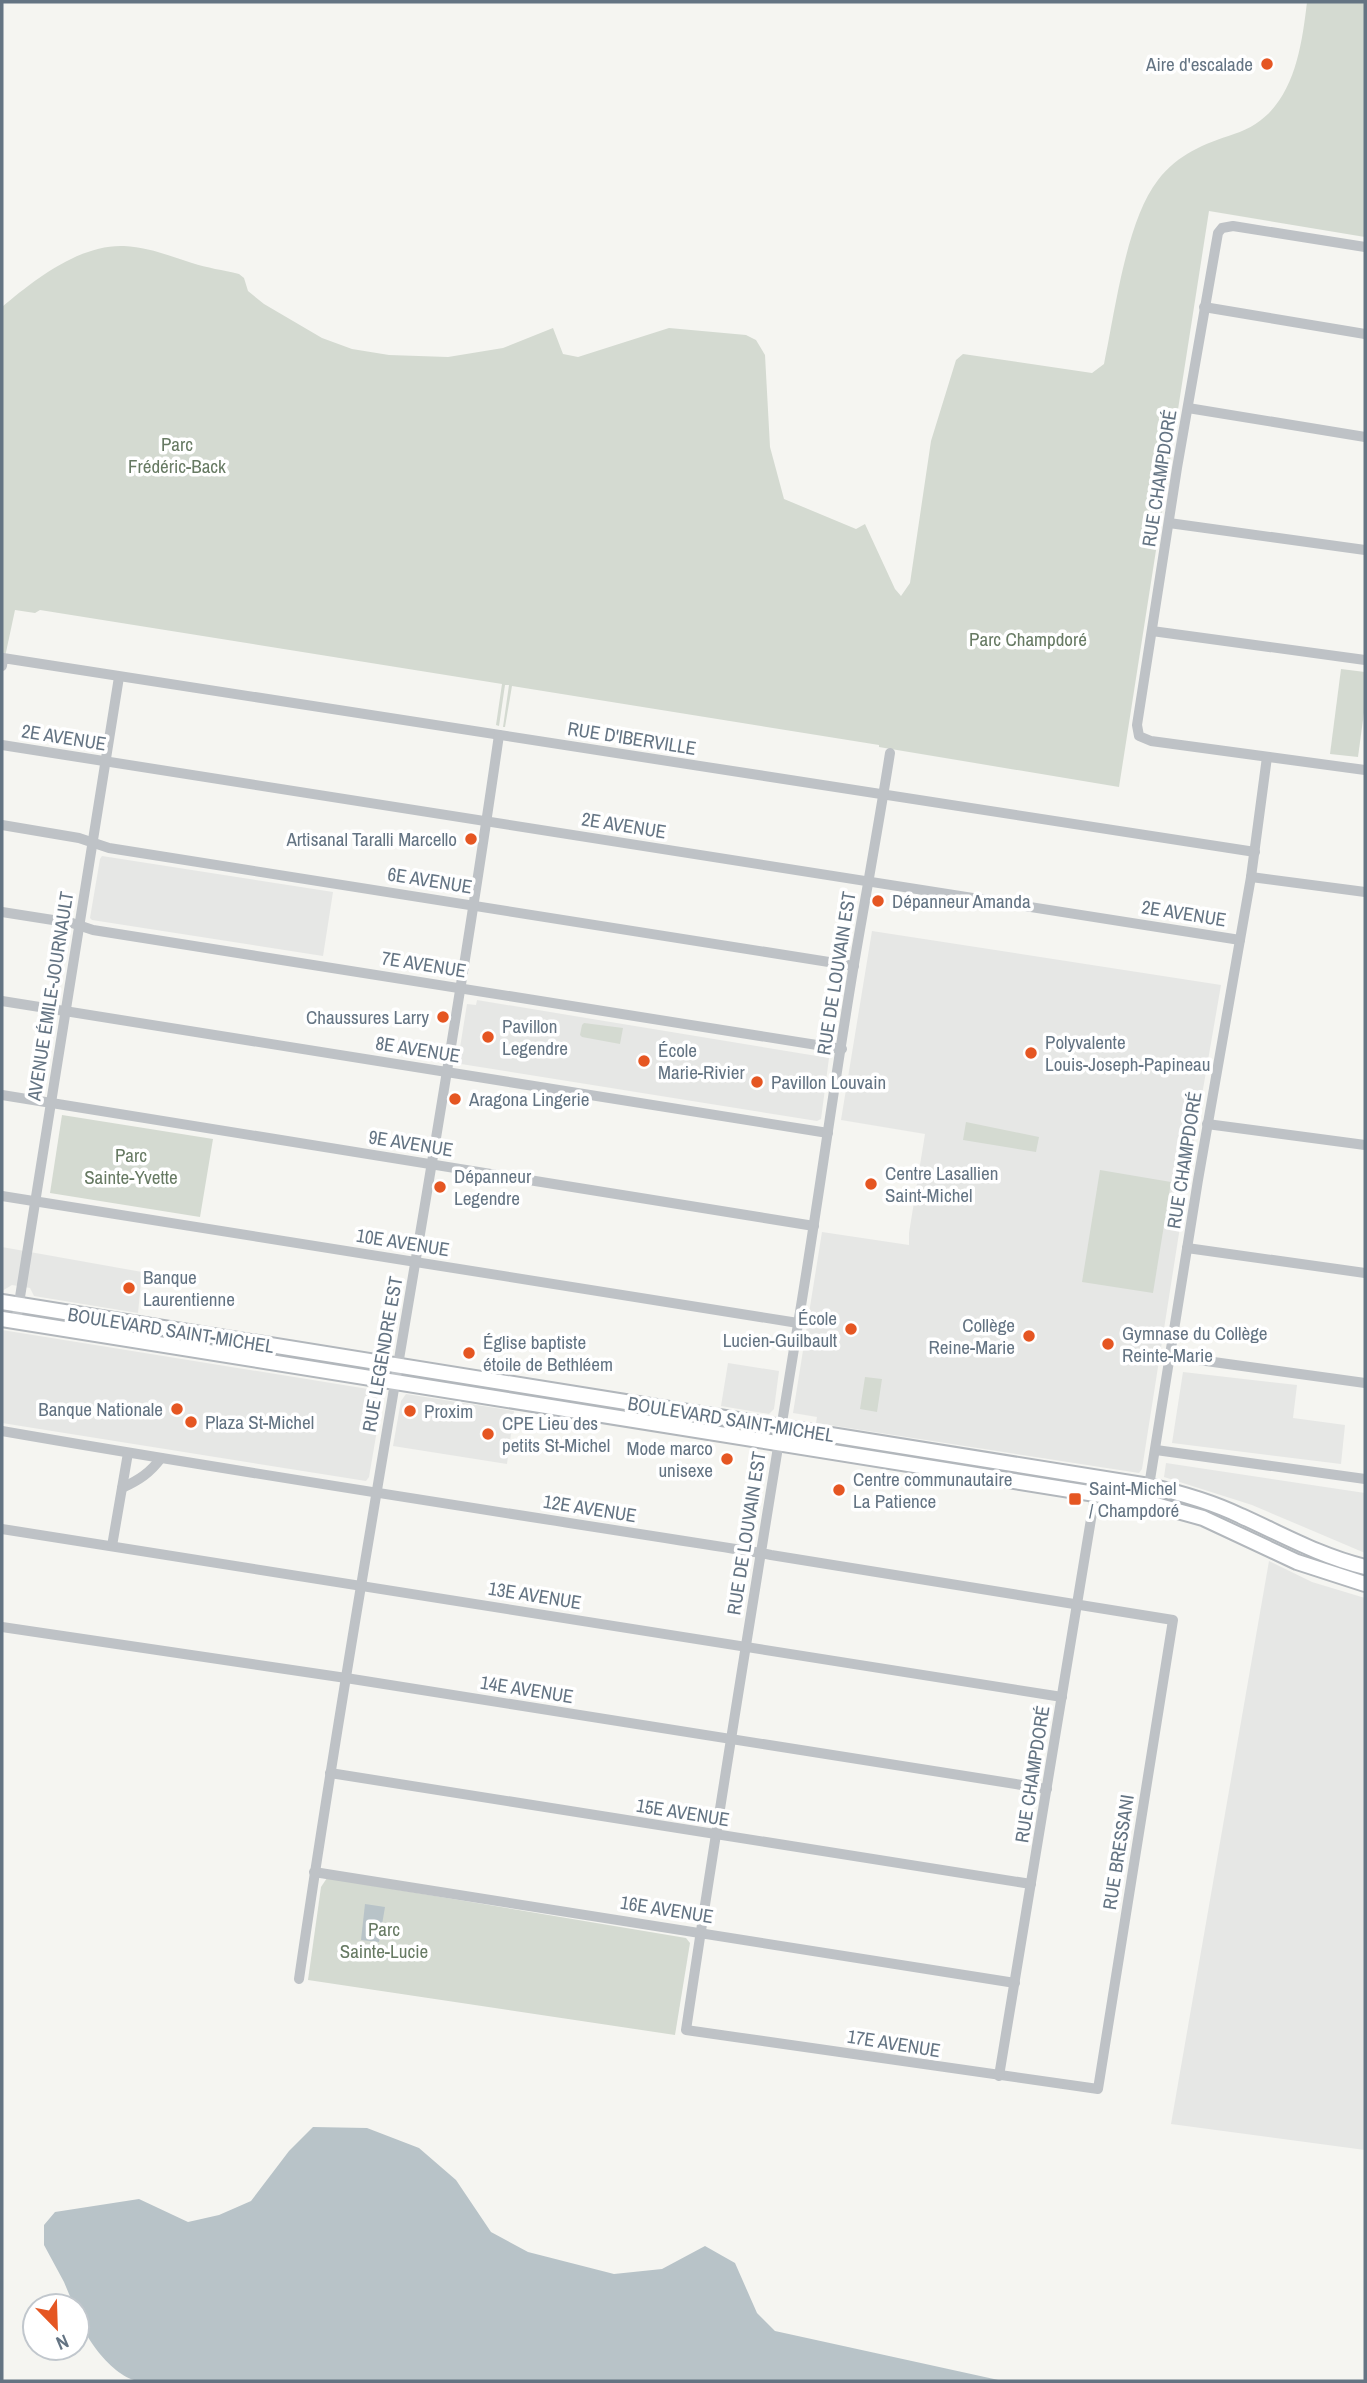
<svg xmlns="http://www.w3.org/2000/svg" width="1367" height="2383" font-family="'Archivo Narrow',sans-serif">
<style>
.built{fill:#e6e7e5}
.green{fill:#d4dad1}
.water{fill:#b8c3c8}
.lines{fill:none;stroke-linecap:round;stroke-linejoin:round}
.secondary-casing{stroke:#b2b7bc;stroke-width:18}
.street{stroke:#bec2c6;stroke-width:10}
.secondary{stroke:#fff;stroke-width:14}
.poi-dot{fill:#e55622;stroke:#fff;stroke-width:2.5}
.labels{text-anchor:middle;stroke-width:7;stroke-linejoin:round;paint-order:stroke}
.poi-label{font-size:19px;fill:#647483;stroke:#fff;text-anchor:start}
.park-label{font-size:19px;fill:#677a63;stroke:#fff}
.street-label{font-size:19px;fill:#647483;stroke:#fff}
</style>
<rect width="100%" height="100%" fill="#f5f5f1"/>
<g class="built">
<path d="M102 856 333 892 323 956 92 920 90 918 100 859Z"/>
<path d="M872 931 1221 985 1188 1176 1142 1469 1139 1473 816 1423 817 1417 793 1413 822 1232 909 1245V1233L925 1134 841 1120Z"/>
<path d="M477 1000 829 1058 821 1119 817 1121 461 1064 458 1060 467 1004 476 1005Z"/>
<path d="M2 1247 142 1272 138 1313 34 1296 30 1288 12 1285 2 1291Z"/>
<path d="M2 1330 368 1389 367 1393 383 1395 369 1477 366 1481 2 1423Z"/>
<path d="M728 1363 779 1371 774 1409 769 1414 721 1406Z"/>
<path d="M1183 1372 1297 1385 1293 1418 1345 1425 1341 1464 1172 1443Z"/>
<path d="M406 1394 514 1411 507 1464 393 1446 401 1401Z"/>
<path d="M1166 1463 1365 1493V1553L1252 1505 1164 1477Z"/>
<path d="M1269 1561 1312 1582 1365 1598V2150L1171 2124Z"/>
</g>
<g class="green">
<path d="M1307 2H1365V237L1209 211 1119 787 879 747V745L512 686 505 727H503L509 685H505L499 726 496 725 502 684 40 610 35 613 15 610 2 671V307C34 280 80 244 124 246 148 247 170 256 192 263 207 268 223 270 239 274L244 278 248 291 264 304 322 338 352 349 389 355 448 357 503 348 553 328 563 354 578 357 669 328 746 335 756 340 765 355 770 447 784 499 856 529 865 524 895 589 901 596 910 583 931 441 956 360 963 354 1092 373 1104 364C1115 312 1126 221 1158 180 1178 154 1204 144 1234 134 1292 116 1301 53 1307 2Z"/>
<path d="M1341 669 1365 672V705L1358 757 1330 754Z"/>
<path d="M584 1023 623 1028 620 1044 582 1037 580 1035 582 1025Z"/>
<path d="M62 1115 213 1139 200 1217 50 1193Z"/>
<path d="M966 1122 1039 1137 1036 1152 963 1140Z"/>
<path d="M1100 1170 1171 1182 1153 1293 1082 1282Z"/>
<path d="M865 1377 882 1379 877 1412 860 1409Z"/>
<path d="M327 1878 686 1938 690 1943 675 2035 308 1980 321 1887Z"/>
</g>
<g class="water">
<path d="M365 1904 385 1907 379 1942 361 1940Z"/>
<path d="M313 2127 367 2128 419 2148 456 2180 491 2232 528 2252 614 2274 662 2269 705 2246 735 2263 757 2313 775 2331 1003 2381H139C114 2379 77 2331 77 2306H74L64 2282 44 2245V2225L55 2212 139 2199 188 2222 219 2215 251 2201 289 2151Z"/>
</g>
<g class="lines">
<g class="secondary-casing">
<g id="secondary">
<path d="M2 1302 1149 1486C1181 1493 1212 1502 1241 1516 1283 1535 1320 1556 1365 1567"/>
<path d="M2 1319 1145 1502 1203 1518 1297 1562 1365 1584"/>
</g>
</g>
<g class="street">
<path d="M1365 247 1233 226 1222 228 1218 233 1177 468 1137 725 1139 736 1151 741 1365 770"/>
<path d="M1204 307 1365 334"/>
<path d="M1188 408 1365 437"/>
<path d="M1169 523 1365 550"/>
<path d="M1152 631 1365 660"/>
<path d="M2 666 3 658 1255 852"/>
<path d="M2 745 1240 940"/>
<path d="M2 825 79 838 109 848 854 966"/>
<path d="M1251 877 1365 892"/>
<path d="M2 912 72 923 93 930 842 1049"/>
<path d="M2 1001 828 1133"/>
<path d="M2 1095 814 1226"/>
<path d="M1207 1124 1365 1145"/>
<path d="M2 1196 798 1323"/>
<path d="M1187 1248 1365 1273"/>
<path d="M16 1322 119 677"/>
<path d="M1170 1356 1365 1383"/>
<path d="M2 1431C254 1475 508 1513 761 1553L771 1555 1173 1620 1098 2089 686 2030C721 1794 760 1559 798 1324 818 1204 834 1084 854 964 866 894 879 823 890 753"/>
<path d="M1156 1450 1365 1479"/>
<path d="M1149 1486 1198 1180 1251 877 1267 757"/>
<path d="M122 1488C139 1480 150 1473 161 1458"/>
<path d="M2 1529 1062 1697"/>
<path d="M112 1546 128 1453"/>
<path d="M2 1627 346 1678 1047 1789"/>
<path d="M330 1773 1031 1884"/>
<path d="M314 1872 1015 1983"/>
<path d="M299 1979C360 1563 439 1151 499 735"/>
<path d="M999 2076 1096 1489"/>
</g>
<use href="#secondary" class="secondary"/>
</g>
<g class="poi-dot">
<circle cx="1267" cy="64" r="7"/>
<circle cx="471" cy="839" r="7"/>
<circle cx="878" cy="901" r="7"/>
<circle cx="443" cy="1017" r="7"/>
<circle cx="488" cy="1037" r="7"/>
<circle cx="1031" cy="1053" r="7"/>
<circle cx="644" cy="1061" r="7"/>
<circle cx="757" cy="1082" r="7"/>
<circle cx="455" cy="1099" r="7"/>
<circle cx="871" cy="1184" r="7"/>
<circle cx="440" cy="1187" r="7"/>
<circle cx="129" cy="1288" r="7"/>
<circle cx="851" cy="1329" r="7"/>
<circle cx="1029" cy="1336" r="7"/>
<circle cx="1108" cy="1344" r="7"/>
<circle cx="469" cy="1353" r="7"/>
<circle cx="177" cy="1409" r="7"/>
<circle cx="410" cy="1411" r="7"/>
<circle cx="191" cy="1422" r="7"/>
<circle cx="488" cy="1434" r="7"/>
<circle cx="727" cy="1459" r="7"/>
<circle cx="839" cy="1490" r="7"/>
<rect x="1068" y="1492" width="14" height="14" rx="3.5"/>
</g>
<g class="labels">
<g class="poi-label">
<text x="1253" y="71" text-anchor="end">Aire d'escalade</text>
<text x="457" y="846" text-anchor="end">Artisanal Taralli Marcello</text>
<text x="892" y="908">Dépanneur Amanda</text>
<text x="429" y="1024" text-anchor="end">Chaussures Larry</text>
<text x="502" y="1033">Pavillon<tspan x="502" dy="22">Legendre</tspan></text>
<text x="1045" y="1049">Polyvalente<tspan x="1045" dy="22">Louis-Joseph-Papineau</tspan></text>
<text x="658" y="1057">École<tspan x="658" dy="22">Marie-Rivier</tspan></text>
<text x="771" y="1089">Pavillon Louvain</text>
<text x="469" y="1106">Aragona Lingerie</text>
<text x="885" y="1180">Centre Lasallien<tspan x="885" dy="22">Saint-Michel</tspan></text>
<text x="454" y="1183">Dépanneur<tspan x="454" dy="22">Legendre</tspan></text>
<text x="143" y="1284">Banque<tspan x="143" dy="22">Laurentienne</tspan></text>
<text x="837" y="1325" text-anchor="end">École<tspan x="837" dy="22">Lucien-Guilbault</tspan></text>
<text x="1015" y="1332" text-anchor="end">Collège<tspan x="1015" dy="22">Reine-Marie</tspan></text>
<text x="1122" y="1340">Gymnase du Collège<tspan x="1122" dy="22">Reinte-Marie</tspan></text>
<text x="483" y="1349">Église baptiste<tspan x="483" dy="22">étoile de Bethléem</tspan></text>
<text x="163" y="1416" text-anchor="end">Banque Nationale</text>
<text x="424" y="1418">Proxim</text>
<text x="205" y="1429">Plaza St-Michel</text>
<text x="502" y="1430">CPE Lieu des<tspan x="502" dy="22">petits St-Michel</tspan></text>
<text x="713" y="1455" text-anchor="end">Mode marco<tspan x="713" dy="22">unisexe</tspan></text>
<text x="853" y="1486">Centre communautaire<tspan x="853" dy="22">La Patience</tspan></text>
<text x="1089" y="1495">Saint-Michel<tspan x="1089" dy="22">/ Champdoré</tspan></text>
</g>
<g class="park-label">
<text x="177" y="451">Parc<tspan x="177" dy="22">Frédéric-Back</tspan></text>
<text x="1028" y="646">Parc Champdoré</text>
<text x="131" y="1162">Parc<tspan x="131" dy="22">Sainte-Yvette</tspan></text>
<text x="384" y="1936">Parc<tspan x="384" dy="22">Sainte-Lucie</tspan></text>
</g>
<g class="street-label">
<text transform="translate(1159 478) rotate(-81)" y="7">RUE CHAMPDORÉ</text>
<text transform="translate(64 737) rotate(9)" y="7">2E AVENUE</text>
<text transform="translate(632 738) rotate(9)" y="7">RUE D'IBERVILLE</text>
<text transform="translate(624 825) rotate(9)" y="7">2E AVENUE</text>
<text transform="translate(430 880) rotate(9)" y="7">6E AVENUE</text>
<text transform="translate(1184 913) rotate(9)" y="7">2E AVENUE</text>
<text transform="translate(424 964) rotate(9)" y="7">7E AVENUE</text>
<text transform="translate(836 973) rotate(-81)" y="7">RUE DE LOUVAIN EST</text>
<text transform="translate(50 996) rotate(-81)" y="7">AVENUE ÉMILE-JOURNAULT</text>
<text transform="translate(418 1049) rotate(9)" y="7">8E AVENUE</text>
<text transform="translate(411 1143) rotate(9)" y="7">9E AVENUE</text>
<text transform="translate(1184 1160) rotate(-81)" y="7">RUE CHAMPDORÉ</text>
<text transform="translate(403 1242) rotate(9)" y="7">10E AVENUE</text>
<text transform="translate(171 1330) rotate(9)" y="7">BOULEVARD SAINT-MICHEL</text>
<text transform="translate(382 1354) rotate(-80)" y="7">RUE LEGENDRE EST</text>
<text transform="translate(731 1419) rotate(9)" y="7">BOULEVARD SAINT-MICHEL</text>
<text transform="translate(590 1508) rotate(9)" y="7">12E AVENUE</text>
<text transform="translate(746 1533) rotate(-81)" y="7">RUE DE LOUVAIN EST</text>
<text transform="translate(535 1595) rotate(9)" y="7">13E AVENUE</text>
<text transform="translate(527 1689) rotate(9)" y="7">14E AVENUE</text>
<text transform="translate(1032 1774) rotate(-81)" y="7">RUE CHAMPDORÉ</text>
<text transform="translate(683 1812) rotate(9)" y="7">15E AVENUE</text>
<text transform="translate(1118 1852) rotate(-81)" y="7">RUE BRESSANI</text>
<text transform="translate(667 1909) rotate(9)" y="7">16E AVENUE</text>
<text transform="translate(894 2043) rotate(9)" y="7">17E AVENUE</text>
</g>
</g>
<rect width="1367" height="2383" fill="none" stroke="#647483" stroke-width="7"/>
<g transform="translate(56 2327) rotate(157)"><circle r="33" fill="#ffffff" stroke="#c1c7cd" stroke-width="2"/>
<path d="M0-5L12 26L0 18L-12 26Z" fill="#e55622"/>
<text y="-10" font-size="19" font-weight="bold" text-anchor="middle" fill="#647483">N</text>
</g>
</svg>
